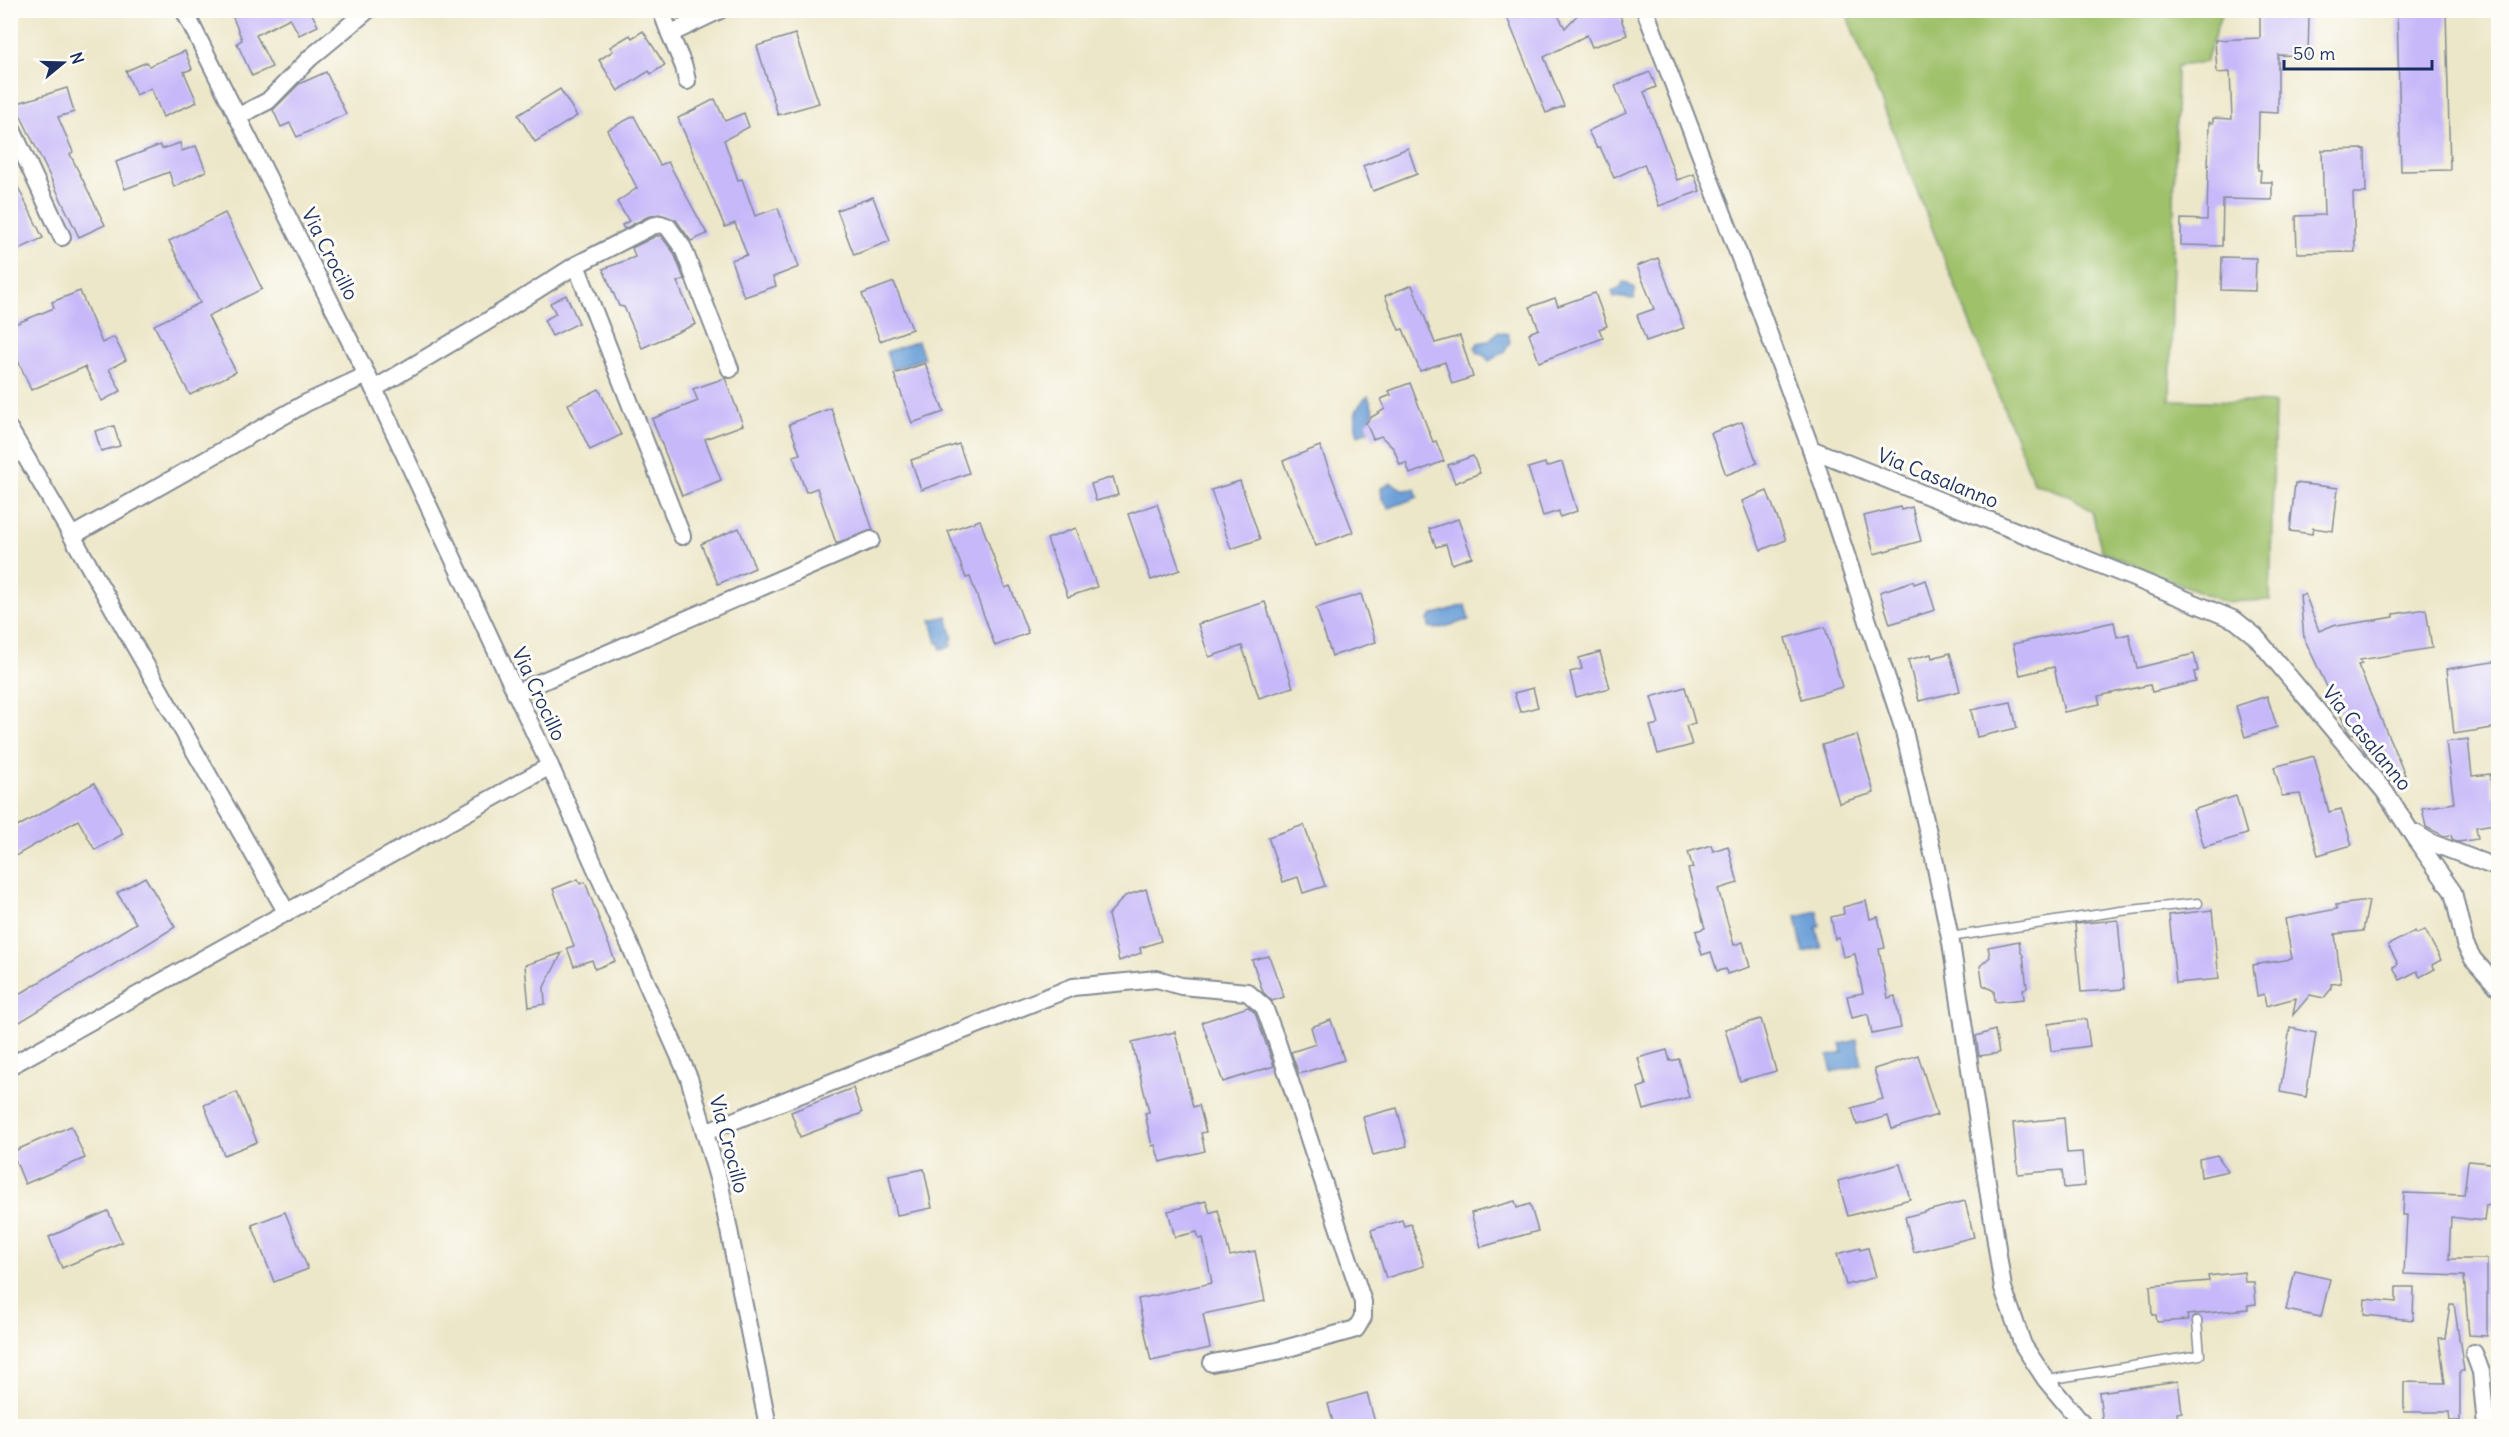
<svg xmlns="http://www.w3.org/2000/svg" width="2509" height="1437" font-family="Delius,sans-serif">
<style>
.green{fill:#9fc16b;stroke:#5d7864;stroke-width:1.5}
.water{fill:#6da0d8;stroke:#44689b;stroke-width:1.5}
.building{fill:#c7b9f9}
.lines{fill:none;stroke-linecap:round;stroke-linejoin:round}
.lane-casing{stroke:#848b94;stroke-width:11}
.street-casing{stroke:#848b94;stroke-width:20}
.lane{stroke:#fff;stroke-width:8}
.street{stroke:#fff;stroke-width:16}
.labels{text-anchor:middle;stroke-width:6;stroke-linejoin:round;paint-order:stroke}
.street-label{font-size:20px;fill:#1b2f5e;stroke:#fdfcf7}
</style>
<rect width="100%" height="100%" fill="#fdfcf7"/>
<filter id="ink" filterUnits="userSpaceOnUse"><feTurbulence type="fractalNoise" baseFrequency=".0167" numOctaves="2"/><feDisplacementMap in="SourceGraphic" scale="12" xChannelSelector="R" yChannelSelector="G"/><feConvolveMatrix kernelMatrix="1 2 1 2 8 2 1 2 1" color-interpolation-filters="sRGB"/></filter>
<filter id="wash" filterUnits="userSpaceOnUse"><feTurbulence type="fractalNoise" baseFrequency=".008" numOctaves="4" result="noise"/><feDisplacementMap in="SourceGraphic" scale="24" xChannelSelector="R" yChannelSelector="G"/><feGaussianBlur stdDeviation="1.35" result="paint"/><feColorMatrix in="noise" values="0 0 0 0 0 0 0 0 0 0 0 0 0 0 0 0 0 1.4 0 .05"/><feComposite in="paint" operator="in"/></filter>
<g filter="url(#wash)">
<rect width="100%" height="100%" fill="#ede7c9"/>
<path class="green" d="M1845 11H2222L2206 62 2177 66 2170 400 2275 403 2270 600 2224 602 2102 552 2092 512 2071 496 2034 483Z"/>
<g class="water">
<path d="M1623 282 1628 283 1635 289 1634 299 1614 297 1612 291 1621 287Z"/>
<path d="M1498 332 1508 334 1510 342 1505 351 1489 361 1484 355 1478 354 1475 348 1478 343 1488 341Z"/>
<path d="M918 341 924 358 892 370 886 352Z"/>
<path d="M1368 396 1374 412 1366 424 1368 431 1358 435C1352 418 1355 407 1368 396Z"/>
<path d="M1391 483 1404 490 1415 489 1418 497 1389 508 1382 500 1381 488Z"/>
<path d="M1465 605 1469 620 1437 629 1429 627 1428 620 1432 615Z"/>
<path d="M947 616 953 639 950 640 952 646 941 649 940 643H937L931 620Z"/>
<path d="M1817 911 1820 926 1816 927 1821 948 1803 952 1796 916Z"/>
<path d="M1857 1040 1862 1065 1832 1072 1828 1056 1843 1053 1841 1044Z"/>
</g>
<g id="blocks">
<g class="building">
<path d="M230 10H310L318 26 299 35 290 18 256 35 272 67 252 76 237 43 242 40Z"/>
<path d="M1504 10H1555L1565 28 1582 10H1618L1627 35 1592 47 1587 35 1544 57 1564 106 1546 113Z"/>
<path d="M2397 10H2446L2450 170 2401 171Z"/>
<path d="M2260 15 2309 16 2308 56 2278 55V113L2259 112 2258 170H2261L2260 182H2272V200L2223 199 2222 246 2181 245V219L2207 220 2209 122 2213 123V118L2232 119 2230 72 2217 73 2215 40 2260 38Z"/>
<path d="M643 31 665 65 651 74 649 71 618 91 599 60 613 51 610 47 630 35 632 38Z"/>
<path d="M795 34 819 103 778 115 757 46Z"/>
<path d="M185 51 192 69 184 72 197 102 163 117 151 88 136 95 126 71 147 62 149 66Z"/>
<path d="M326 72 346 114 297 137 290 123 281 127 273 110 299 84Z"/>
<path d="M1650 72 1656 87 1644 92 1677 180 1694 174 1700 191 1659 206 1644 164 1614 178 1600 147 1597 148 1588 131 1626 113 1615 86Z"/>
<path d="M67 88 74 112 58 117 73 152 70 154 105 225 79 237 15 104Z"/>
<path d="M560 89 577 116 535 142 518 115Z"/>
<path d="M715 99 725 121 744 113 749 127 724 140 738 180 742 179 755 216 778 208 799 267 773 277 776 286 744 297 731 260 747 255 735 223 725 227 678 118Z"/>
<path d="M634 116 660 165 668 162 707 234 691 241 676 220 659 214 647 217 624 229 622 225 629 221 617 202 637 188 607 130Z"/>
<path d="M180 143 182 151 196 146 206 171 174 187 169 172 125 189 116 162 160 145 162 149Z"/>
<path d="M1408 148 1417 174 1373 191 1363 166Z"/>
<path d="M2365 149 2366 193H2353L2355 252 2297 253 2296 216 2324 215 2322 150Z"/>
<path d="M10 171 43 238 15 251 10 242Z"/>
<path d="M873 197 890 241 854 255 837 210Z"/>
<path d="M225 213 262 289 208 316 236 372 190 395 154 325 200 303 169 241Z"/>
<path d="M656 236H661L674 253 684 279 677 282 696 324 642 348 624 307 619 306 603 269 635 257 632 248Z"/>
<path d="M2222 257 2256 258 2255 291 2221 290Z"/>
<path d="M1658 258 1684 328 1646 341 1637 315 1654 309 1637 266Z"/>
<path d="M894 282 912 329 880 341 862 294Z"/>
<path d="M1412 285 1435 343 1460 336 1473 377 1452 384 1445 362 1420 371 1403 329 1399 330 1385 296Z"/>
<path d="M80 291 102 343 114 337 126 360 109 369 121 391 102 401 85 367 31 390 10 342V326L54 308 52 302Z"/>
<path d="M1595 293 1607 326 1599 329 1603 338 1539 362 1529 333 1539 329 1530 307 1555 298 1558 306Z"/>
<path d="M566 295 579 323 552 336 544 320 556 314 550 303Z"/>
<path d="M925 363 944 412 912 423 894 374Z"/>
<path d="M725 378 743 425 705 439 721 480 682 496 652 419 698 401 693 389Z"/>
<path d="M1410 383 1433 442 1436 441 1444 461 1410 474 1406 463 1400 465 1394 449 1381 436 1373 439 1366 423 1370 418 1385 409 1381 399 1391 395 1389 391Z"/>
<path d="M599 389 621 435 590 450 568 404Z"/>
<path d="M831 408 873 530 836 543 817 488 806 492 793 456 800 454 789 424Z"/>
<path d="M1742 422 1757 463 1726 475 1711 433Z"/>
<path d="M114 426 120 446 101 451 95 431Z"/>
<path d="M959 444 969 473 921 490 911 460Z"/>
<path d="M1320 446 1353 532 1316 546 1283 461Z"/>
<path d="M1473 456 1480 473 1455 483 1448 465Z"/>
<path d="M1562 462 1577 511 1560 517 1559 511 1543 516 1528 468 1545 463 1546 467Z"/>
<path d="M1113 477 1118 495 1096 501 1091 484Z"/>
<path d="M1240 481 1260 539 1231 549 1211 490Z"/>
<path d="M2295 483 2338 488 2333 531 2313 528 2312 534 2290 531Z"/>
<path d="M1767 491 1786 540 1761 550 1742 501Z"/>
<path d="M1157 504 1180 570 1151 580 1128 514Z"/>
<path d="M1900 507 1901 510 1912 507 1921 541 1874 554 1864 516Z"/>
<path d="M1458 519 1472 557 1452 564 1446 544 1436 547 1429 529Z"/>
<path d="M980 520 1005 588 1010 586 1028 633 995 646 970 577 966 578 948 531Z"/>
<path d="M739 528 755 568 718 584 701 544Z"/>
<path d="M1076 528 1097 587 1068 597 1047 539Z"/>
<path d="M1926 580 1935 610 1890 624 1880 592 1913 581 1914 584Z"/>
<path d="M1361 594 1376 642 1332 656 1316 608Z"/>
<path d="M2305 594 2319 631 2336 624 2337 626 2394 617V614L2426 609 2432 648 2360 660 2362 664 2358 665 2405 775 2390 781 2386 771 2382 772 2373 750 2366 753 2355 733 2351 735 2348 731 2304 638 2300 595Z"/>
<path d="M1265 602 1293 687 1259 698 1242 646 1209 657 1198 624Z"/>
<path d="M2114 622 2117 637 2129 634 2137 668 2194 654 2198 671 2194 672 2196 682 2152 692 2150 685 2098 696 2100 704 2064 712 2054 667 2020 675 2013 644Z"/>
<path d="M1825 627 1842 687 1802 699 1785 638Z"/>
<path d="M1600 652 1610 688 1576 697 1570 672 1582 669 1579 658Z"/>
<path d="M1950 653 1960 691 1919 701 1908 660 1931 654 1932 658Z"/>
<path d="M2499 661V727L2454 734 2447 669Z"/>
<path d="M1685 687 1695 723 1686 726 1692 745 1658 754 1650 726 1659 724 1651 697Z"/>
<path d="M1533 688 1538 707 1520 712 1514 693Z"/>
<path d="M2267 696 2277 727 2245 737 2236 706Z"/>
<path d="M2011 702 2017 728 1977 737 1971 710Z"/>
<path d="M1857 735 1874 793 1839 803 1822 745Z"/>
<path d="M2468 739 2472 776 2490 774 2493 797 2499 796V823L2476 827 2478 839 2459 842 2452 839 2451 835 2444 836 2426 827 2422 808 2454 803 2446 742Z"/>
<path d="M2314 756 2329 812 2341 809 2352 845 2318 855 2300 794 2282 796 2274 767Z"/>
<path d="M94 783 123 834 95 850 78 820 10 859V831Z"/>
<path d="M2236 796 2247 834 2204 847 2193 810Z"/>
<path d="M1304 825 1325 886 1303 893 1298 877 1283 882 1268 837Z"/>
<path d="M1711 845 1713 851 1728 846 1738 883 1718 889 1734 945 1743 942 1750 967 1727 974 1726 969 1717 971 1711 952 1702 955 1696 931 1705 928 1688 869 1693 868 1688 852Z"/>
<path d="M145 877 175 927 10 1028V1000L136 923 117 893Z"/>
<path d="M578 879 580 884 585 882 615 961 595 969 592 960 574 966 567 948 574 946 553 889Z"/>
<path d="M1146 889 1161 941 1140 948 1141 953 1119 961 1108 915 1125 896Z"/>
<path d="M1866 901 1870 919 1878 917 1885 948 1879 949 1888 998 1895 996 1901 1028 1872 1034 1868 1014 1852 1018 1847 996 1863 993 1855 954 1843 957 1839 938 1835 939 1831 917 1844 914 1843 907Z"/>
<path d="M2369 901 2363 931 2335 934 2341 983 2331 984V989L2324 998 2310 995 2293 1015 2296 998 2266 1006 2264 994 2257 996 2253 965 2292 959 2285 919 2337 909 2336 905Z"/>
<path d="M2212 910 2219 979 2176 983 2169 915Z"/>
<path d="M2118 920 2124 989 2081 992 2075 924Z"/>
<path d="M2425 930 2441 960 2432 965 2435 969 2420 977 2417 971 2400 980 2393 967 2398 964 2388 945 2415 931 2416 934Z"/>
<path d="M2019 941 2021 953 2023 955 2027 988 2023 989 2024 999 1995 1002 1994 991 1983 985 1980 966 1990 957 1988 947Z"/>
<path d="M562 953 544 987 545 1004 529 1007 525 965Z"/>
<path d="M1269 956 1284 997 1272 1001 1263 992 1252 960Z"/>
<path d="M1248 1007 1255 1013 1274 1066 1223 1082 1202 1022Z"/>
<path d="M1761 1019 1776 1071 1740 1081 1725 1029Z"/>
<path d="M2086 1019 2090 1046 2051 1051 2048 1024Z"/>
<path d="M1331 1020 1344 1060 1299 1074 1291 1052 1316 1044 1311 1027Z"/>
<path d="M2290 1028 2316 1033 2306 1097 2280 1092Z"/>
<path d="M1995 1030 1999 1053 1979 1056 1976 1036Z"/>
<path d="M1175 1032 1193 1107 1199 1105 1206 1132 1201 1133 1205 1151 1160 1162 1155 1145 1152 1146 1145 1113 1149 1112 1132 1042Z"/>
<path d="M1667 1050 1670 1061 1679 1059 1689 1097 1644 1110 1638 1088 1646 1085 1638 1058Z"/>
<path d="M1918 1055 1937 1115 1892 1129 1888 1116 1857 1125 1852 1108 1883 1099 1874 1069Z"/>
<path d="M853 1088 862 1113 800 1137 791 1112Z"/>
<path d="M237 1092 257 1142 224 1155 204 1105Z"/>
<path d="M1397 1108 1407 1146 1373 1155 1363 1117Z"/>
<path d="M2064 1118 2067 1153 2082 1152 2085 1186 2064 1188 2062 1170 2018 1174 2013 1123Z"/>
<path d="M71 1126 85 1158 25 1184 12 1152Z"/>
<path d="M2217 1155 2228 1171 2201 1177 2199 1159Z"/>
<path d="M2468 1161 2499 1164 2496 1207 2486 1205 2484 1221 2451 1217 2449 1259H2487V1336L2469 1335 2464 1276 2404 1274 2407 1215H2403L2404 1193 2464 1195Z"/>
<path d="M1900 1164 1910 1199 1848 1216 1838 1181Z"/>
<path d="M924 1169 932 1208 897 1215 889 1176Z"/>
<path d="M1206 1201 1210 1213 1218 1210 1230 1256 1255 1251 1265 1301 1203 1314 1210 1348 1151 1361 1138 1299 1212 1283 1203 1238 1199 1239 1197 1232 1175 1237 1168 1211Z"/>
<path d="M1515 1201 1517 1208 1530 1204 1538 1231 1481 1247 1471 1213Z"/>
<path d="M1965 1201 1974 1237 1914 1252 1905 1217Z"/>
<path d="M108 1211 122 1242 62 1268 49 1237Z"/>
<path d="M285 1212 308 1269 274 1282 252 1225Z"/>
<path d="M1402 1220 1404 1226 1411 1224 1424 1266 1386 1278 1371 1230Z"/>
<path d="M1860 1248V1250L1868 1248 1876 1277 1846 1285 1837 1254Z"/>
<path d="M2295 1271 2330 1279 2321 1317 2286 1310Z"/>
<path d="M2244 1272 2245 1282H2254L2256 1304 2248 1305V1309L2187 1315 2188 1320 2157 1322 2156 1315H2152L2150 1286 2209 1281 2208 1276Z"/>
<path d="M2396 1287H2414L2413 1320 2364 1315 2365 1299 2396 1302Z"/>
<path d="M2450 1304H2454L2464 1371H2460V1421H2450L2449 1412H2404V1382L2445 1383 2439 1338H2445Z"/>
<path d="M2178 1381 2182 1412 2177 1413 2178 1424 2155 1426 2103 1424 2099 1392Z"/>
<path d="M1367 1393 1376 1426H1334L1328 1404Z"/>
</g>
</g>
</g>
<g filter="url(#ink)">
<use href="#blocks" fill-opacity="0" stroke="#848b94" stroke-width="1.5"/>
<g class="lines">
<g class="lane-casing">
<g id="lane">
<path d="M1950 937 2121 911 2198 903"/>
<path d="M2047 1380 2200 1355 2197 1321"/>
</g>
</g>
<g class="street-casing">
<g id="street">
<path d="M184 10 374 389 550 766 689 1078 720 1185 768 1426"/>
<path d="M661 10 670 34 720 10"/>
<path d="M1645 10 1760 310 1811 449 2141 581 2235 620 2255 636 2385 792 2414 837 2453 892 2465 944 2473 959 2498 987"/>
<path d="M670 34 684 67 687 81"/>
<path d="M237 117 268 101 310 58 368 10"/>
<path d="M10 125 62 237"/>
<path d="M576 265 682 536"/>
<path d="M374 389 483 324 576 265 652 226 661 224 668 227 683 248 730 369"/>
<path d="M10 430 72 536 306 403 367 375"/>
<path d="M1811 449 1903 727 1934 858 1951 943 2003 1288 2023 1345 2046 1380 2084 1426"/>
<path d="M72 536 287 913"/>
<path d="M515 693 871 540"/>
<path d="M2415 833 2432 843 2498 868"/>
<path d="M10 1066 550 766"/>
<path d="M705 1132 1073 987 1157 979 1181 986 1247 992 1264 1007 1276 1039 1363 1302V1317L1356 1329 1277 1351 1212 1363"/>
<path d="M2474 1353 2481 1372 2486 1426"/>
</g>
</g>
<use href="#lane" class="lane"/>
<use href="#street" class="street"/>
</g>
</g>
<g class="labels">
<g class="street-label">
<text transform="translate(330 254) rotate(63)" y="7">Via Crocillo</text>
<text transform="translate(1938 478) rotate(22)" y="7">Via Casalanno</text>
<text transform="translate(539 694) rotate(65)" y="7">Via Crocillo</text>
<text transform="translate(2367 738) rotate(51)" y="7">Via Casalanno</text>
<text transform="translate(729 1144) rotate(75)" y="7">Via Crocillo</text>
</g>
</g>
<rect width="2509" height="1437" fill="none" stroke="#fdfcf7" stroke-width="36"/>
<g transform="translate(63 63) rotate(71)" stroke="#fdfcf7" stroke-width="4.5" paint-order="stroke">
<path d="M0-4.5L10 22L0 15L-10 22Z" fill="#1b2f5e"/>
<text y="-9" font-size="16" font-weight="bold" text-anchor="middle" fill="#1b2f5e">N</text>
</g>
<path d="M2284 60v9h148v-9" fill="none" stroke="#1b2f5e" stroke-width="3"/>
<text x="2293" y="60" font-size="18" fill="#1b2f5e" stroke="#fdfcf7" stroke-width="4.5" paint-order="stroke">50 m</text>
</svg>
